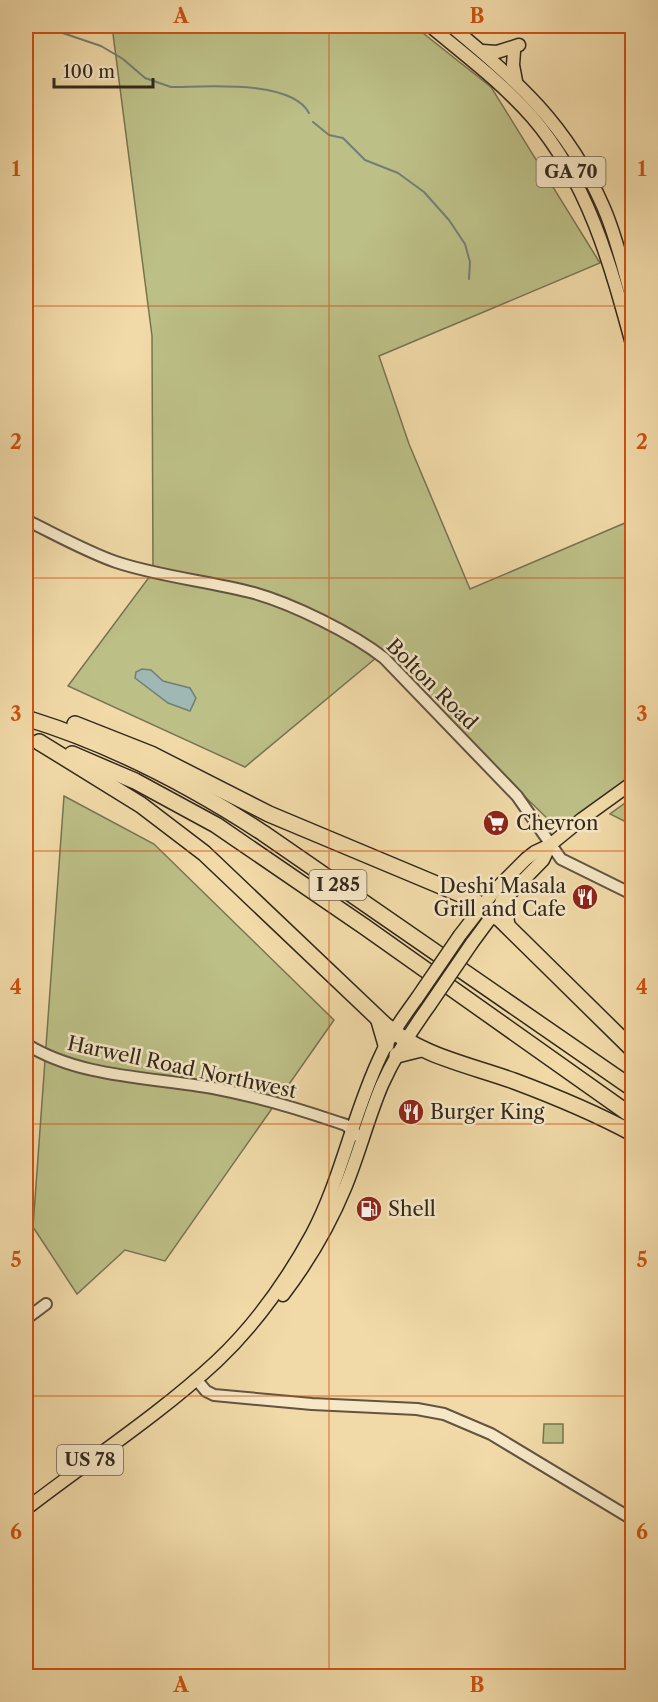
<svg xmlns="http://www.w3.org/2000/svg" width="658" height="1702" font-family="'Libre Caslon Text',serif">
<style>
.green{fill:#bcbf86;stroke:#777452;stroke-width:1.5}
.water{fill:#9fb8b3;stroke:#737e77;stroke-width:1.5}
.lines{fill:none;stroke-linecap:round;stroke-linejoin:round}
.stream{stroke:#737e77;stroke-width:2}
.minor-casing{stroke:#625440;stroke-width:14}
.major-casing{stroke:#32281d;stroke-width:15}
.highway-casing{stroke:#32281d;stroke-width:18}
.minor{stroke:#f6e7c6;stroke-width:10}
.major{stroke:#f1daa8;stroke-width:12}
.highway{stroke:#f1daa8;stroke-width:15}
.major-bridge-casing{stroke:#32281d;stroke-width:15;stroke-linecap:butt}
.major-bridge{stroke:#f1daa8;stroke-width:12}
.grid{fill:none;stroke:#cd520f;stroke-width:1.5;stroke-opacity:0.55}
.labels{text-anchor:middle;stroke-width:5;stroke-linejoin:round;paint-order:stroke}
.shield{fill:#f6e7c6;stroke:#6d6150;stroke-width:1.5}
.shield-label{font-size:18px;font-weight:bold;fill:#32281d}
.street-label{font-size:20px;fill:#32281d;stroke:#f6e7c6}
.poi-label{font-size:20px;fill:#32281d;stroke:#f6e7c6;text-anchor:start}
.neatline{fill:none;stroke:#cd520f;stroke-width:2}
.grid-label{font-size:20px;text-anchor:middle;font-weight:bold;fill:#cd520f}
</style>
<rect width="100%" height="100%" fill="#f1daa8"/>
<filter id="stains"><feTurbulence type="fractalNoise" baseFrequency=".00333" numOctaves="4"/><feColorMatrix values="0 0 0 0 .2 0 0 0 0 .09 0 0 0 0 .02 0 0 0 .5 -.17"/></filter>
<radialGradient id="worn" r=".72"><stop offset=".6" stop-color="#630" stop-opacity="0"/><stop offset="1" stop-color="#630" stop-opacity=".3"/></radialGradient>
<g class="green">
<path d="M112 26H414L491 87 600 263 379 356 409 444 470 589 632 520V787L590 817 552 823 448 722 382 653 245 767 68 686 153 572 152 336Z"/>
<path d="M64 796 154 844 334 1020 165 1261 125 1250 77 1294 33 1227Z"/>
<path d="M632 798V825L610 814Z"/>
<path d="M544 1424H563V1443H543Z"/>
</g>
<path class="water" d="M142 669 151 670 163 681 190 688 196 698 190 711 168 703 135 678 136 672Z"/>
<g class="lines">
<g class="stream">
<path d="M42 26 101 46 123 59 145 78 171 87C205 87 291 79 309 113"/>
<path d="M313 122 329 135 343 138 365 160 398 173 424 192 449 220 465 244 470 262 469 279"/>
</g>
<g class="minor-casing">
<g id="minor">
<path d="M26 520C55 534 85 551 116 562 161 577 209 581 254 593 293 604 352 633 384 658L517 796 561 859 632 894"/>
<path d="M26 1044C80 1078 151 1077 213 1088 255 1096 296 1108 337 1122L346 1125 358 1136"/>
<path d="M26 1319 46 1304"/>
<path d="M196 1379 206 1391 214 1395 312 1404 417 1409 444 1414 491 1434 632 1519"/>
</g>
</g>
<g class="major-casing">
<g id="major">
<path d="M430 26C465 55 502 83 532 117 588 182 610 263 632 344"/>
<path d="M451 26C517 81 567 124 603 206 616 235 623 267 632 298"/>
<path d="M482 51 497 52 519 45"/>
<path d="M514 51 513 65 516 81"/>
<path d="M460 935 494 891 526 859 535 852 550 845 582 819 632 783"/>
<path d="M472 943 503 901 543 860 550 845"/>
<path d="M283 1295C308 1262 329 1227 345 1188 359 1154 368 1118 382 1085 395 1056 411 1031 429 1006"/>
<path d="M26 1509C88 1461 159 1415 217 1361 255 1325 287 1280 312 1234 342 1177 353 1113 381 1055 390 1035 404 1016 417 998"/>
</g>
</g>
<g class="highway-casing">
<g id="highway">
<path d="M26 718C111 744 188 784 263 833L632 1088"/>
<path d="M75 724 151 754 269 814 472 899 501 920 632 1049"/>
<path d="M39 742 141 805 204 853 384 1024C420 1056 470 1065 514 1081 554 1096 595 1113 632 1133"/>
<path d="M72 754 135 781 216 825 365 927 632 1116"/>
<path d="M503 901 507 925"/>
<path d="M379 1021 386 1045"/>
<path d="M397 1055 421 1049"/>
</g>
</g>
<use href="#minor" class="minor"/>
<use href="#major" class="major"/>
<use href="#highway" class="highway"/>
<g class="major-bridge-casing">
<g id="major-bridge">
<path d="M417 998 460 935"/>
<path d="M429 1006 472 943"/>
</g>
</g>
<use href="#major-bridge" class="major-bridge"/>
</g>
<path class="grid" d="M329 26V1676M26 306H632M26 578H632M26 851H632M26 1124H632M26 1396H632"/>
<defs>
<g id="supermarket-disc" transform="scale(1.35)"><circle r="9.5" fill="#8f2418" stroke="#f6e7c6"/><path d="M-6-5.5h2.5l.6 2H6L4.5 2H-2.5L-4.4-4H-6ZM-1.5 3.2a1.3 1.3 0 1 0 .1 0ZM3 3.2a1.3 1.3 0 1 0 .1 0Z" fill="#fff"/></g>
<g id="restaurant-disc" transform="scale(1.35)"><circle r="9.5" fill="#8f2418" stroke="#f6e7c6"/><path d="M-5-6h1v4h1v-4h1v4h1v-4h1v5L-1.5 .5V6h-2V.5L-5-1ZM5-6V6H3V1.5H1.5Q1.5-4 5-6Z" fill="#fff"/></g>
<g id="fuel-disc" transform="scale(1.35)"><circle r="9.5" fill="#8f2418" stroke="#f6e7c6"/><path d="M-5.5-6h7V0h2V4h1.3V-2.5L3-4.5l.8-.8L6-3V5H2.5V1h-1V6h-7ZM-4.2-4.7v3.2H.2V-4.7Z" fill="#fff"/></g>
</defs>
<g fill-rule="evenodd">
<use href="#supermarket-disc" x="496" y="823"/>
<use href="#restaurant-disc" x="585" y="897"/>
<use href="#restaurant-disc" x="411" y="1112"/>
<use href="#fuel-disc" x="369" y="1209"/>
</g>
<g class="labels">
<g class="shield">
<rect x="536.5" y="157" width="69" height="30" rx="4.5"/>
<rect x="309.5" y="870" width="57" height="30" rx="4.5"/>
<rect x="57" y="1445" width="66" height="30" rx="4.5"/>
</g>
<g class="shield-label">
<text x="571" y="178">GA 70</text>
<text x="338" y="891">I 285</text>
<text x="90" y="1466">US 78</text>
</g>
<g class="street-label">
<text transform="translate(432 684) rotate(45)" y="7">Bolton Road</text>
<text transform="translate(182 1067) rotate(12)" y="7">Harwell Road Northwest</text>
</g>
<g class="poi-label">
<text x="516" y="830">Chevron</text>
<text x="566" y="893" text-anchor="end">Deshi Masala<tspan x="566" dy="23">Grill and Cafe</tspan></text>
<text x="430" y="1119">Burger King</text>
<text x="388" y="1216">Shell</text>
</g>
</g>
<rect width="658" height="1702" fill="none" stroke="#f1daa8" stroke-width="66"/>
<path d="M54 78v9h99v-9" fill="none" stroke="#32281d" stroke-width="3"/>
<text x="63" y="78" font-size="18" fill="#32281d" stroke="#f6e7c6" stroke-width="4.5" paint-order="stroke">100 m</text>
<rect x="33" y="33" width="592" height="1636" class="neatline"/>
<g class="grid-label">
<text x="181" y="23">A</text>
<text x="477" y="23">B</text>
<text x="16" y="176">1</text>
<text x="642" y="176">1</text>
<text x="16" y="449">2</text>
<text x="642" y="449">2</text>
<text x="16" y="721">3</text>
<text x="642" y="721">3</text>
<text x="16" y="994">4</text>
<text x="642" y="994">4</text>
<text x="16" y="1267">5</text>
<text x="642" y="1267">5</text>
<text x="16" y="1539">6</text>
<text x="642" y="1539">6</text>
<text x="181" y="1692">A</text>
<text x="477" y="1692">B</text>
</g>
<rect width="100%" height="100%" filter="url(#stains)"/>
<rect width="100%" height="100%" fill="url(#worn)"/>
</svg>
